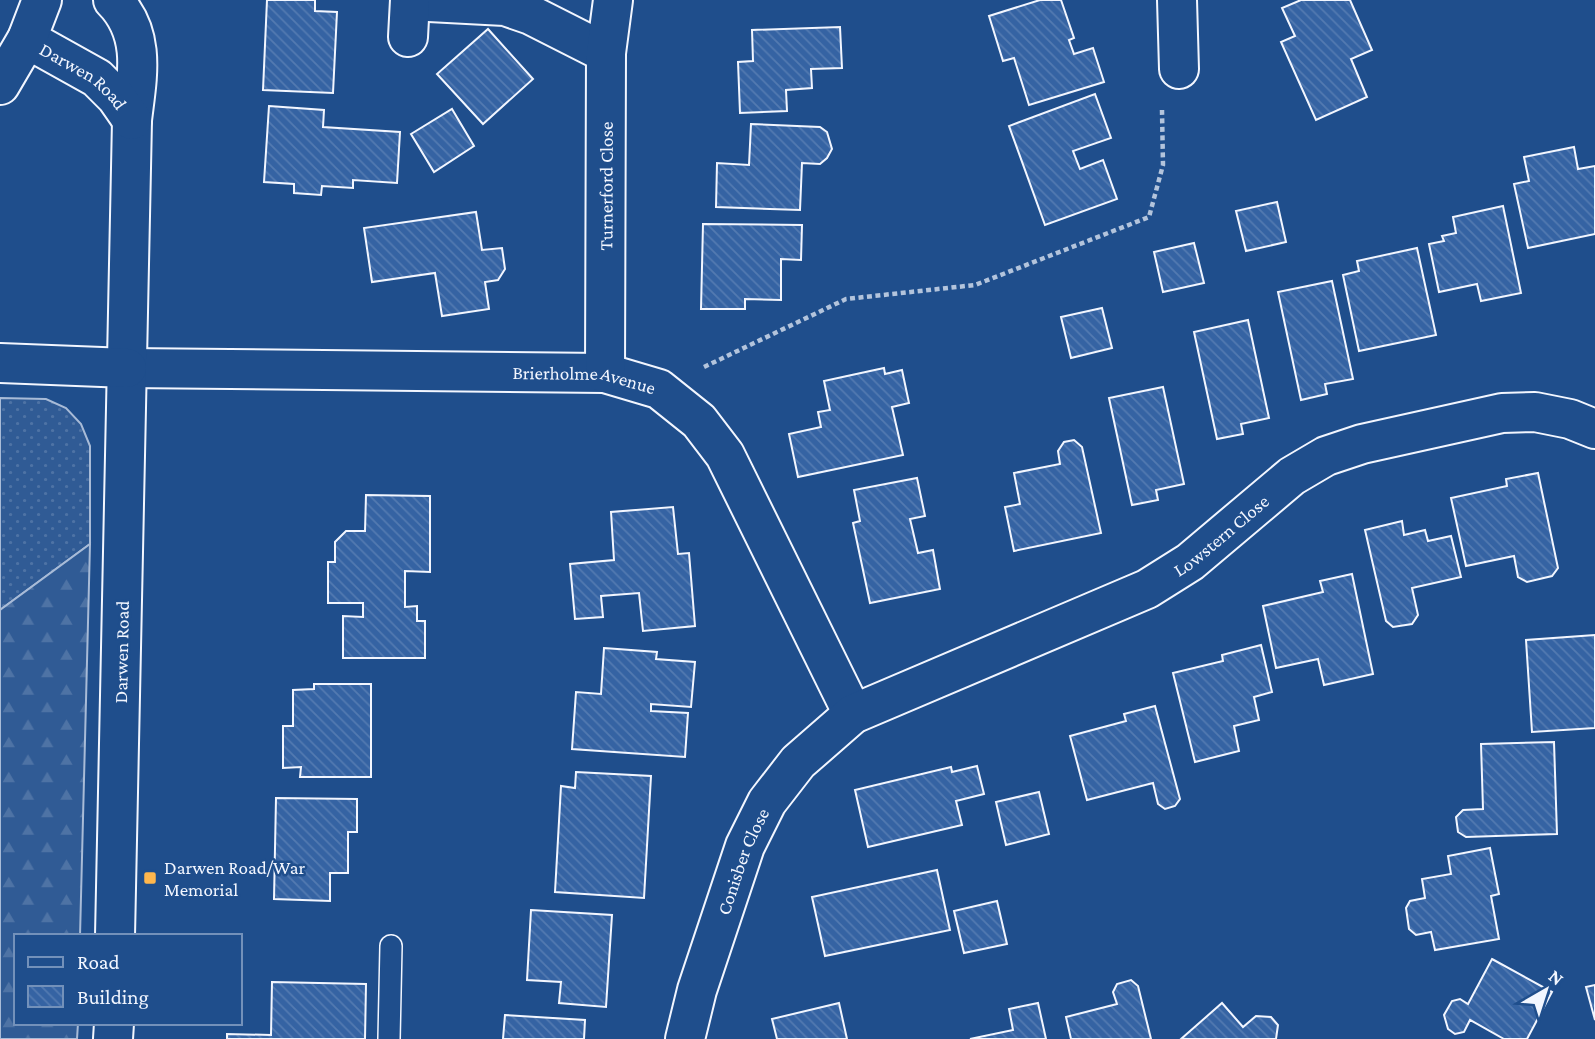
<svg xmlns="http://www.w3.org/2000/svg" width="1595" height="1039" font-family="'Crimson Pro',serif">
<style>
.grass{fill:url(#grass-dots);stroke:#a8bbd7;stroke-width:2}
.forest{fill:url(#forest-firs);stroke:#a8bbd7;stroke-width:2}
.building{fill:url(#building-back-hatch);stroke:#f2f6ff;stroke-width:2}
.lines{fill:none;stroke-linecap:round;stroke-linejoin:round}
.lane-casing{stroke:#f2f6ff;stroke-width:24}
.street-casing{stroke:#f2f6ff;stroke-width:42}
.secondary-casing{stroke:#f2f6ff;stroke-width:42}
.highway-casing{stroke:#f2f6ff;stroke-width:42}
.path{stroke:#b3c4dc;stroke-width:4.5;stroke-dasharray:5 3.5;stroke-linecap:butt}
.lane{stroke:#1f4e8c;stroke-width:21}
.street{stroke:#1f4e8c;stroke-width:38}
.secondary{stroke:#1f4e8c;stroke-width:38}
.highway{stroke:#1f4e8c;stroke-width:38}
.poi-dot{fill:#ffb74d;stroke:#1f4e8c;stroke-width:2.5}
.labels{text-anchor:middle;stroke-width:5;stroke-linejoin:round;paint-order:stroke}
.street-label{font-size:19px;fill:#f2f6ff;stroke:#1f4e8c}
.poi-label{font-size:19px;fill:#f2f6ff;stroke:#1f4e8c;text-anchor:start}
</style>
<defs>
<pattern id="grass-dots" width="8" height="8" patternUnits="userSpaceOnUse" patternTransform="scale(1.75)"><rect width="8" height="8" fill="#305b95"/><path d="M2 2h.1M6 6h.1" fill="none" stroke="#4e73a5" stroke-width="1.8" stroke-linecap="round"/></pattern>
<pattern id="forest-firs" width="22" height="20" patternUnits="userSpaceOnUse" patternTransform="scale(1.75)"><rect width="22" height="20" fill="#305b95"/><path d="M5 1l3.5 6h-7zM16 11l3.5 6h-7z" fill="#4e73a5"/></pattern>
<pattern id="building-back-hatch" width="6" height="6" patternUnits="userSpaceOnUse" patternTransform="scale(1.75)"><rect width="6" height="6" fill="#3563a3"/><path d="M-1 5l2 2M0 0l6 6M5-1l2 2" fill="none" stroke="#537ab1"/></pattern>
</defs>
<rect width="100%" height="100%" fill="#1f4e8c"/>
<path class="grass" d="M0 398 46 399 66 408 81 424 90 446V544L0 610Z"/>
<path class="forest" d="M90 544 80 936H16V1023H78L77 1039H0V610Z"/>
<g class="building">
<path d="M267 0H315V11L337 12 333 93 263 90Z"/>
<path d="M1040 0H1061L1074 38 1069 40 1074 54 1093 48 1104 82 1029 105 1014 58 1003 61 989 16Z"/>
<path d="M1301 0H1350L1372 50 1351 59 1367 97 1316 120 1281 42 1295 36 1282 8Z"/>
<path d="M840 27 842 68 811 69 812 88 786 90 787 111 740 113 738 62 753 61 752 30Z"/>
<path d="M488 29 533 79 483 124 437 74Z"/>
<path d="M1095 94 1111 138 1073 151 1080 169 1103 160 1117 199 1045 225 1009 126Z"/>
<path d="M269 106 324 110 323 127 400 132 397 183 353 180V188L322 186 321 195 294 193V184L264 182Z"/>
<path d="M452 109 474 146 434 172 411 134Z"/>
<path d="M751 124 820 127 827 132 832 149 827 158 820 164 802 163 800 210 716 207 717 163 749 165Z"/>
<path d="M1574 147 1578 169 1595 166V234L1528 248 1514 184 1529 181 1524 157Z"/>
<path d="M1277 202 1286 242 1246 251 1236 211Z"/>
<path d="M1503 206 1521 293 1481 301 1477 284 1439 292 1429 244 1444 241 1442 236 1456 233 1453 217Z"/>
<path d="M476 212 482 250 502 248 505 269 498 280 485 282 489 309 442 316 435 273 372 282 364 228Z"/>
<path d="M703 224 802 225 801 260 781 259V300L745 299V309H701Z"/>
<path d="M1194 243 1204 283 1163 292 1154 252Z"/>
<path d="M1417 248 1436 335 1359 351 1343 275 1359 271 1357 261Z"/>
<path d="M1332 281 1353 379 1325 384 1327 394 1301 400 1278 292Z"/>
<path d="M1102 308 1112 348 1071 358 1061 317Z"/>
<path d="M1248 320 1269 418 1241 424 1243 434 1217 439 1194 332Z"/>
<path d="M884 368 885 374 902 370 909 403 892 407 903 455 798 477 789 434 821 427 818 412 830 410 824 381Z"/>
<path d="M1163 387 1184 484 1156 490 1158 500 1132 505 1109 398Z"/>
<path d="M1074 440 1082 447 1101 533 1014 551 1005 507 1020 504 1014 473 1060 464 1058 451 1064 442Z"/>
<path d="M1538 473 1558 568 1552 576 1527 582 1518 577 1514 556 1466 566 1451 498 1507 486 1506 479Z"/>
<path d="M917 478 925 516 910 519 918 553 933 550 940 589 870 603 853 523 860 521 854 490Z"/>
<path d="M366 495 430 496V572L405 571V607L417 606V621H425V658H343V616L363 617V603H328V562H335V542L346 531H365Z"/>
<path d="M673 507 678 554 689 553 695 626 643 631 639 593 601 596 603 617 575 619 570 564 614 560 611 512Z"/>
<path d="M1402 521 1404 535 1425 530 1428 541 1451 536 1461 577 1412 588 1418 615 1412 624 1393 627 1386 621 1365 530Z"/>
<path d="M1352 574 1373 674 1324 685 1318 659 1276 668 1263 606 1323 592 1320 581Z"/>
<path d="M1595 635V728L1532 732 1526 640Z"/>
<path d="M1261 645 1272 692 1254 697 1259 720 1234 726 1239 751 1195 762 1173 673 1223 661 1222 655Z"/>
<path d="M604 648 657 652 656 659 695 662 691 707 651 704V711L688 713 685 757 572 749 576 692 601 694Z"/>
<path d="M314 684H371V777H300L301 767 283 768V726H293V690L314 689Z"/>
<path d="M1155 706 1180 799 1175 806 1165 809 1158 804 1153 783 1087 800 1070 736 1126 721 1124 714Z"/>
<path d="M1554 742 1557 834 1466 837 1458 832 1456 817 1463 810 1483 809 1481 744Z"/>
<path d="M977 766 984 794 956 801 962 825 868 847 855 790 951 767 952 772Z"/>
<path d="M576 772 651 776 644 898 555 892 561 786 575 788Z"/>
<path d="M1039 792 1049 834 1006 845 996 802Z"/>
<path d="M276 798 357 799V832H348V873H330V901L274 899Z"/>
<path d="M1490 848 1499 894 1491 896 1499 939 1435 950 1431 932 1416 935 1409 929 1406 908 1410 901 1425 898 1422 879 1451 874 1448 856Z"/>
<path d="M937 870 950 930 825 956 812 897Z"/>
<path d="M997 901 1007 944 964 953 954 911Z"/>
<path d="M531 910 612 915 606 1007 559 1003 561 982 527 980Z"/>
<path d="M1492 959 1552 992 1527 1039H1504L1470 1020 1464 1032 1455 1034 1448 1029 1444 1015 1452 1001 1460 999 1468 1004Z"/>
<path d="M1131 980 1138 986 1151 1039H1071L1066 1017 1117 1004 1113 992 1117 984Z"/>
<path d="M272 982 366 984 365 1039H227V1034L271 1035Z"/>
<path d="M1595 985V1020L1586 987Z"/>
<path d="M839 1003 847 1039H777L772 1019Z"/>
<path d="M1038 1003 1046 1039H970L1013 1030 1009 1009Z"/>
<path d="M1222 1003 1243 1027 1256 1016 1271 1017 1278 1025 1276 1039H1181Z"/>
<path d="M505 1015 585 1020 584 1039H503Z"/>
</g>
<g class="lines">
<g class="lane-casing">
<path id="lane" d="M389 1039 391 946"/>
</g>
<g class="street-casing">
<g id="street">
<path d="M1177 0 1179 69"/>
<path d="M410 1 505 6 531 15 606 53"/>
<path d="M408 37 410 0"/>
<path id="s1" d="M127 368 605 373 659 389 699 421 725 455 853 714"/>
<path id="s2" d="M605 373 606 53 613 0"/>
<path id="s3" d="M685 1039 697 990 745 846 767 802 798 762 853 714 1147 589 1190 562 1292 476 1326 456 1362 444 1502 413 1535 412 1570 419 1595 429"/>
</g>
</g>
<g class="secondary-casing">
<g id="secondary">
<path d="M113 0C147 34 137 78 132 120L115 936"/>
<path id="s4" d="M27 39 97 78 116 97 132 120"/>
<path d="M0 363 127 368"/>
<path d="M113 1039 114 1023"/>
</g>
</g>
<g class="highway-casing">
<path id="highway" d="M0 85 27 39 42 0"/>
</g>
<path class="path" d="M704 367 846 299 975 285 1149 217 1163 165 1162 110"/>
<use href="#lane" class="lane"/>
<use href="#street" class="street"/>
<use href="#secondary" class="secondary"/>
<use href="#highway" class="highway"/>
</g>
<rect class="poi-dot" x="143" y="871" width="14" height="14" rx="3.5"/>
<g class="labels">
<g class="street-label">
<text dy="7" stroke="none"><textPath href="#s4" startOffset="68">Darwen Road</textPath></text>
<text dy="7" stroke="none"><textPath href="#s2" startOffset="187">Turnerford Close</textPath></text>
<text dy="7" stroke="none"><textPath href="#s1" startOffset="458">Brierholme Avenue</textPath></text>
<text dy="7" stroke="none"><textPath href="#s3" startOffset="786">Lowstern Close</textPath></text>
<text transform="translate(121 652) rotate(-89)" y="7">Darwen Road</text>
<text dy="7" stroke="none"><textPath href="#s3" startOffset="187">Conisber Close</textPath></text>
</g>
<g class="poi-label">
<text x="164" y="874">Darwen Road/War<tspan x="164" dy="22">Memorial</tspan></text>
</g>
</g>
<rect x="14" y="934" width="228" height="91" fill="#1f4e8c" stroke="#7391ba" stroke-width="2"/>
<rect x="28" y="957" width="35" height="10" fill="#1f4e8c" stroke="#7391ba" stroke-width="2"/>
<text x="77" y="969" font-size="21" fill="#f2f6ff">Road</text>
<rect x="28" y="986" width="35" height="21" fill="url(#building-back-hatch)" stroke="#7391ba" stroke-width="2"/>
<text x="77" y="1004" font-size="21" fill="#f2f6ff">Building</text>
<g transform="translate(1546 990) rotate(39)" stroke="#1f4e8c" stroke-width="5" paint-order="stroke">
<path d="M0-5L12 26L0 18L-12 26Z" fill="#f2f6ff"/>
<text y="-10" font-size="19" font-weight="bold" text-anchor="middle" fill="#f2f6ff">N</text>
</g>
</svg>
